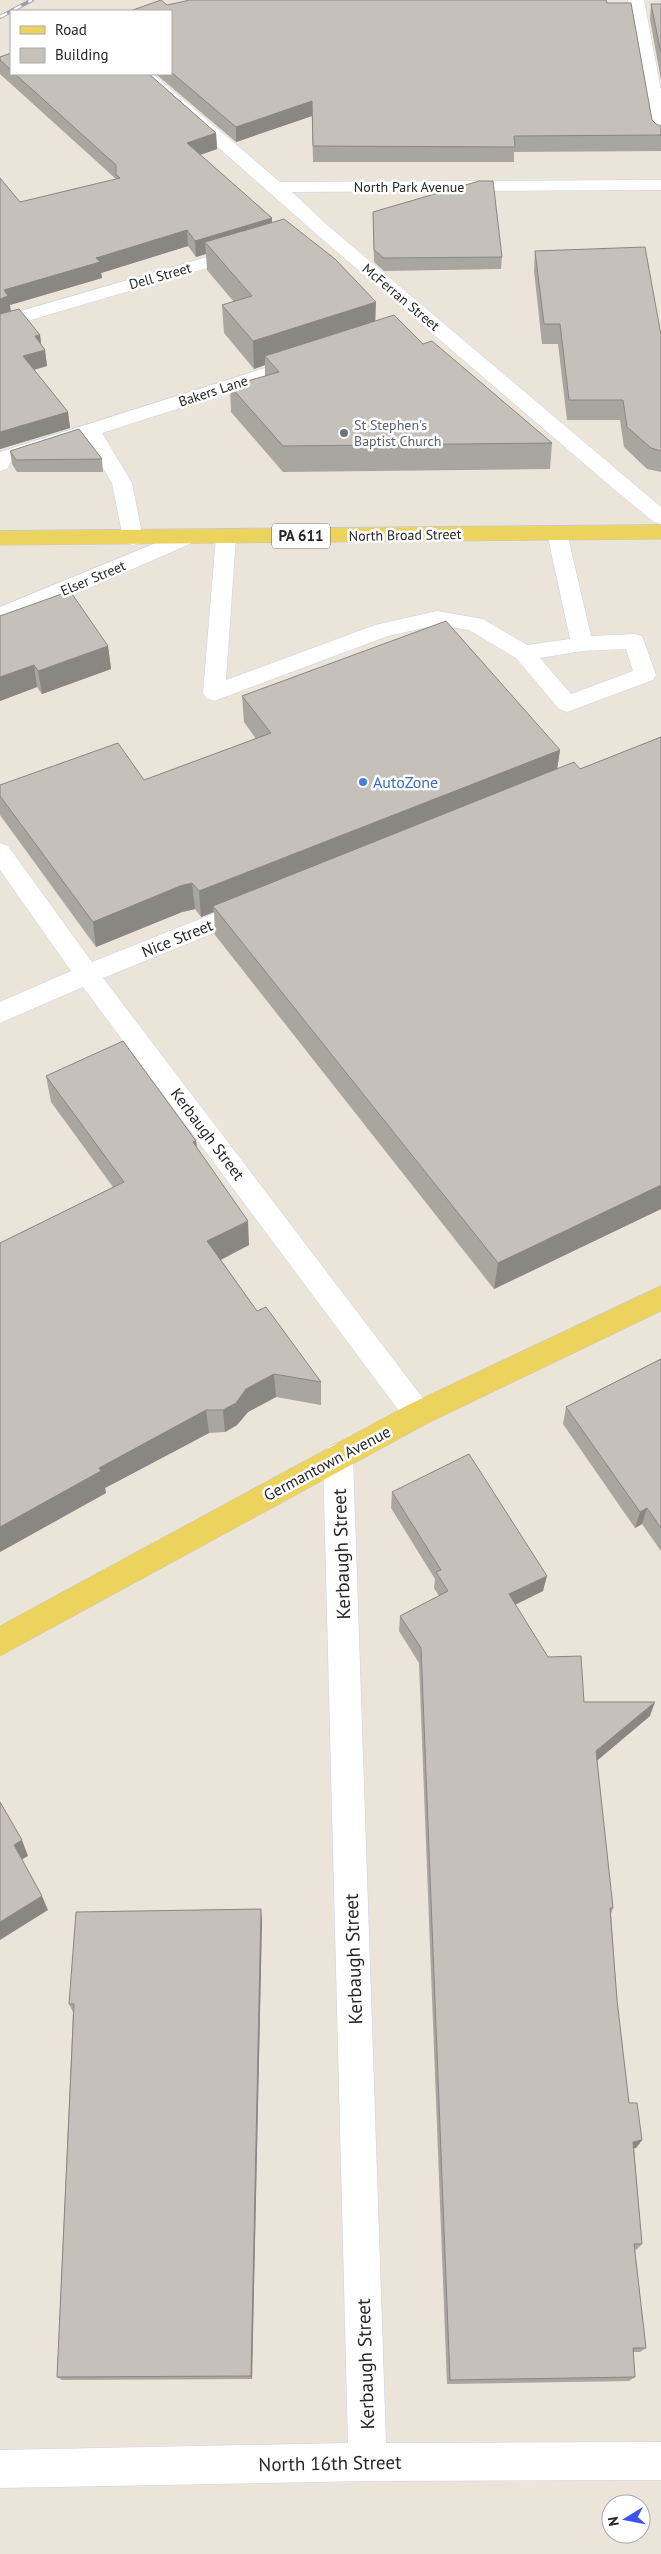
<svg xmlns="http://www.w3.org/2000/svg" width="661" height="2554" font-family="'PT Sans',sans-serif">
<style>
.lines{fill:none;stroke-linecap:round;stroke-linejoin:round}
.minor-casing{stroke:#ced1e0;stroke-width:1}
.major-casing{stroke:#c7c7c7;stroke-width:1}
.minor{fill:#fff;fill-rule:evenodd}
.major{fill:#ebd35d;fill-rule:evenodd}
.rail-casing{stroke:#9c9eb1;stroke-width:4}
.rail{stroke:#fff;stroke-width:2.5;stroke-dasharray:8;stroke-linecap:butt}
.wall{fill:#a9a59f}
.shaded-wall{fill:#8a8682}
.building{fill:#c5c0b9;stroke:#8a8682}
.worship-dot{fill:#6b7280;stroke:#fff;stroke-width:2}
.shop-dot{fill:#3f7fe0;stroke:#fff;stroke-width:2}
.labels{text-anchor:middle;stroke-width:5;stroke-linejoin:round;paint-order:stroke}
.far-street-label{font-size:14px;fill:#272727;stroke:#fff}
.far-worship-label{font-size:14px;fill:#5b616d;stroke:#fff;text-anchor:start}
.shield{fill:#fff;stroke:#686868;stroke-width:1}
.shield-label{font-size:15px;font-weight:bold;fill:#272727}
.shop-label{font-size:16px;fill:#366cbe;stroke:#fff;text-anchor:start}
.street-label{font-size:16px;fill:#272727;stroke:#fff}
.near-street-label{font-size:19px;fill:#272727;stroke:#fff}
</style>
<rect width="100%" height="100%" fill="#eae4d9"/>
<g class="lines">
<g class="minor-casing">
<g id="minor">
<path d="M628 0H644L661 90V140L655 139 652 135Z"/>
<path d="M135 74H153L280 182 661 180V190L292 192 326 224 661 507V524L654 522 615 490 314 232Z"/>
<path d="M242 247 248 248 251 252 248 256 0 329V317Z"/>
<path d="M300 357 307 359 310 363 307 367 102 433 132 483 143 538 140 543 133 545 126 543 123 538 112 483 85 438 11 462 7 469 0 471V452Z"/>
<path d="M557 526 564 528 567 533 591 636 634 634 642 636 656 675 653 680 567 712 559 709 516 658 469 630 437 625 388 636 222 698 214 701 206 698 203 693 216 537 219 532 226 530 233 532 236 537 226 680 375 625 437 611 483 619 527 645 570 639 547 533 550 528ZM626 649 633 671 571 694 540 658 582 651Z"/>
<path d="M185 531 192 533 195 538 192 543 71 596 0 622V607Z"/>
<path d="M0 843 8 846 92 962 240 903 249 900 258 903 261 909 258 915 103 978 428 1405 432 1414 428 1423 418 1427 408 1423 83 987 0 1023V1002L71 971 0 870Z"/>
<path d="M338 1443 348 1447 353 1456 386 2443 661 2442V2480L368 2481 0 2488V2450L348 2443 323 1456 328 1447Z"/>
</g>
</g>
<g class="major-casing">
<g id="major">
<path d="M661 525V539L0 545V531Z"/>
<path d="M661 1286V1311L428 1423 0 1656V1626L408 1405Z"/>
</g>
</g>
<use href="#minor" class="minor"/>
<use href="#major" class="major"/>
<g class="rail-casing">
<path id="rail" d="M0 17 32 0"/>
</g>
<use href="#rail" class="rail"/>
</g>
<g class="wall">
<path d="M607 3 652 120 661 135V151L514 152V162H313L312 116 236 142 156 74H171V11L167 5Z"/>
<path d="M651 4H661V80L650 19Z"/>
<path d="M11 53V74H149L216 133 217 149 200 155 272 218V222L375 321 423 344 552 443 550 469 283 472 231 412 230 386 265 376V365L254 369 224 333 222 305 234 302 207 270 206 254 196 257 188 246 101 273 102 278 10 305V311L40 335 41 345 45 350 47 366 34 370 68 412 70 428 0 449V178L20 202 116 179 0 74V57Z"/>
<path d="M373 212 502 257 501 269 384 271 374 262Z"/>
<path d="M535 251 661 335V472L647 469 624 447 620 420H567L558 344H542L534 271Z"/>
<path d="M10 451 102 459 103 472H17L12 464Z"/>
<path d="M0 616 108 646 111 669 42 694 37 687 0 701Z"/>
<path d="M242 696 560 750 557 769H580L661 737V1209L494 1289 215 935 214 912 201 917 195 909 182 912 96 947 0 815V796L144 780 256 739 244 722Z"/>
<path d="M46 1076 196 1141 197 1148 249 1245 221 1260 257 1311 321 1382V1405L276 1397 248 1412 237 1425 225 1432 209 1433 105 1488 106 1493 0 1552V1243L113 1187 51 1102Z"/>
<path d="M661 1359V1551L642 1524 635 1528 563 1424 566 1407Z"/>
<path d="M392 1492 543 1591 515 1605 548 1657 584 1702 650 1716 597 1760 613 1908 611 1914 617 2000 629 2103 642 2140 636 2148H634L642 2244 636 2250H635L646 2348 640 2352H633L635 2377 629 2381 447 2384 419 1663 399 1631 400 1616 439 1596 434 1588 435 1579 391 1508Z"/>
<path d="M262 1920 252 2379 62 2380 57 2377 73 2012 69 2004Z"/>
</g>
<g class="shaded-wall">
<path d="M312 101V116L236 142V127Z"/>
<path d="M216 133 217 149 188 159 187 143Z"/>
<path d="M272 218V234L205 242 206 254 196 257 195 241Z"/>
<path d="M187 230 188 246 101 273 102 278 10 305 11 312 0 315V299L4 290 96 258Z"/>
<path d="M376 302 375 330 265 356V365L254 369 253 341Z"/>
<path d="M40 335 42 351 45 350 47 366 25 372 23 356 35 336Z"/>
<path d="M68 412 70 428 0 449V432Z"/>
<path d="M108 646 111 669 42 694 38 671Z"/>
<path d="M34 665 37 687 0 701V677Z"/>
<path d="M560 750 556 776 213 906 214 912 201 917 199 891Z"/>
<path d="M192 883 195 909 182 912 96 947 93 922 180 886Z"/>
<path d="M196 1141 199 1166 193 1142Z"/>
<path d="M661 1185V1209L494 1289 498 1263Z"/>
<path d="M248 1221 249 1245 210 1265 207 1241Z"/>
<path d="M274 1374 276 1397 248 1412 237 1425 225 1432 223 1410 246 1389Z"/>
<path d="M206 1410 209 1433 105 1488 106 1493 0 1552V1527L99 1468Z"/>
<path d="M647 1508 642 1524 635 1528 640 1512Z"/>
<path d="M547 1576 543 1591 506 1609 509 1594Z"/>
<path d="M655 1702 650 1716 592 1765 596 1751Z"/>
<path d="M22 1840 28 1856 21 1860 14 1845Z"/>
<path d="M42 1896 48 1910 0 1940V1922Z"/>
<path d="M261 1909 262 1920 252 2379 251 2376Z"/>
<path d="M642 2140 636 2148 628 2150 633 2142Z"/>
</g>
<g class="building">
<path d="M161 0 167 5 190 0H606L607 3H631L652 120 656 124 661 126V135L514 136 515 147 313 146 312 101 236 127 171 72V11H130Z"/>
<path d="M651 4H661V53Z"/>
<path d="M11 53V70L0 60V57Z"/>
<path d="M15 74H149L216 133 187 143 272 218 195 241 187 230 96 258 100 262 4 290 8 296 0 299V178L20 202 120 178 116 175V165Z"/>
<path d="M479 181H493L502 257 384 258 374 250 373 212Z"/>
<path d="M284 219 335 259 376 302 253 341 222 305 252 296 205 242Z"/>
<path d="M645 247 661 335V451L651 448 627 427 623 400H569L560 324H544L535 251Z"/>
<path d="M19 309 40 335 35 336 45 350 23 356 68 412 0 432V314Z"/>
<path d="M394 315 423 344 432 341 552 443 283 446 230 386 279 372 265 356Z"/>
<path d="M79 429 102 459 16 460 10 451Z"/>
<path d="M70 591 108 646 38 671 34 665 0 677V616Z"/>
<path d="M446 621 560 750 199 891 192 883 180 886 93 922 0 796V785L118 743 144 780 271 733 242 696Z"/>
<path d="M661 737V1185L498 1263 213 906 574 762 580 769Z"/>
<path d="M123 1041 196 1141 193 1142 248 1221 207 1241 257 1311 266 1307 321 1382 274 1374 246 1389 236 1403 223 1410H206L99 1468 101 1471 0 1527V1243L124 1182 46 1076Z"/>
<path d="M661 1359V1528L647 1508 640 1512 566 1407Z"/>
<path d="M469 1454 547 1576 509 1594 548 1657 581 1656 584 1702H655L596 1751 613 1908H610L617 2000 629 2103H637L642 2140 633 2142 642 2244H634L646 2348H633L635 2377 450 2380 421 1648 400 1616 448 1591 436 1572 441 1570 392 1492Z"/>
<path d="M0 1802 22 1840 14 1845 42 1896 0 1922Z"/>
<path d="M261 1909 251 2376 57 2377 74 2004H69L76 1912Z"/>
</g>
<circle class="worship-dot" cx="344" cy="433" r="5"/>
<circle class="shop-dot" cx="363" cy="782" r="5"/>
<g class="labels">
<g class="far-street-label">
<text x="409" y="192">North Park Avenue</text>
<text transform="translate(160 276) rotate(-16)" y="5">Dell Street</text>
<text transform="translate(401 297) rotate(40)" y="5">McFerran Street</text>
<text transform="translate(213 391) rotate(-18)" y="5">Bakers Lane</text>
<text transform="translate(405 535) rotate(-1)" y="5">North Broad Street</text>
<text transform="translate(93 578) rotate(-23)" y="5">Elser Street</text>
</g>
<g class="far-worship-label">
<text x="354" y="430">St Stephen's<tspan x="354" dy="16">Baptist Church</tspan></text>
</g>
<rect class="shield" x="272" y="523.5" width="58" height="25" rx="4"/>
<g class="shield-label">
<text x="301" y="541">PA 611</text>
</g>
<g class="shop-label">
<text x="373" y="788">AutoZone</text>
</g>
<g class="street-label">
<text transform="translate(177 938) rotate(-22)" y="6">Nice Street</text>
<text transform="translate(208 1134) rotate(53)" y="6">Kerbaugh Street</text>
<text transform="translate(327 1463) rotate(-28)" y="6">Germantown Avenue</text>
</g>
<g class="near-street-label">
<text transform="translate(341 1554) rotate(-92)" y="7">Kerbaugh Street</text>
<text transform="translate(353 1959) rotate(-92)" y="7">Kerbaugh Street</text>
<text transform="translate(365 2364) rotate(-92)" y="7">Kerbaugh Street</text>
<text transform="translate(330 2463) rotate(-1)" y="7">North 16th Street</text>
</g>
</g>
<rect x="10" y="10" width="162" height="65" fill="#ffffff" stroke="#a9a9a9"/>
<rect x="20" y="26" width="25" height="8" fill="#ebd35d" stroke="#a9a9a9"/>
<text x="55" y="35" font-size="15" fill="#272727">Road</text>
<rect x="20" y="48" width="25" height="15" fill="#c5c0b9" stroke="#a9a9a9"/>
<text x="55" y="60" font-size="15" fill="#272727">Building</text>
<g transform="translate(626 2519) rotate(260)"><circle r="24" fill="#ffffff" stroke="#a9a9a9"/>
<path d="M0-4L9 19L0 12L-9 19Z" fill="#3d52f3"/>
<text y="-8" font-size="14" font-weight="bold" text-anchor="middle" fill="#272727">N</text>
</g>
</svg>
